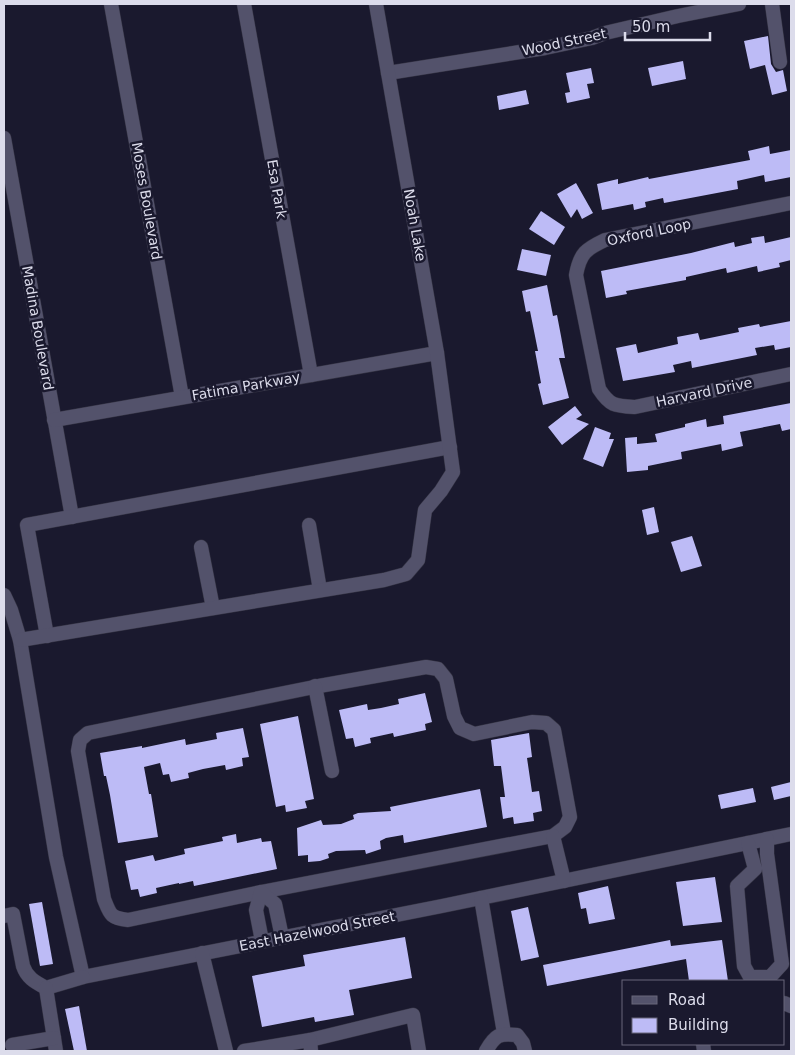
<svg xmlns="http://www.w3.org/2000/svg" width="795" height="1055" font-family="'DejaVu Sans',sans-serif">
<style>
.building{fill:#bdbbf6}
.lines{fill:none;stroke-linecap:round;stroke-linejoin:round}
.minor-casing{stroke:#353444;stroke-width:15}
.minor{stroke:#53526b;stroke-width:14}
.labels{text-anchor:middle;stroke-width:5;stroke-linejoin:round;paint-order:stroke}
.street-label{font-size:14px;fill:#dcdceb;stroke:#1a192e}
</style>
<rect width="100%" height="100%" fill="#1a192e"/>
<g class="building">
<path d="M768 36 771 64 776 72 783 70 787 91 772 95 765 65 750 69 744 41Z"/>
<path d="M683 61 686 79 652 86 648 68Z"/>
<path d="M591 68 594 83 587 84 590 98 567 103 565 93 570 92 566 73Z"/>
<path d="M526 90 529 104 499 110 497 96Z"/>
<path d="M769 146 770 154 791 150V177L765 182 764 175 737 181 738 189 664 203 663 198 645 202 646 207 634 210 633 204 602 210 597 184 618 179V184L648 177 649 179 750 160 748 151Z"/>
<path d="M576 183 593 213 582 219 577 209 571 218 557 194Z"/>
<path d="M541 211 565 227 554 245 529 229Z"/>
<path d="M764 236 765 243 791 237V260L779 263 780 267 758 272 757 266 727 273 726 268 686 277V280L626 291 627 294 606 298 601 271 691 253 734 242 735 247 752 243 751 238Z"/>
<path d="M522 249 551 255 546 276 517 270Z"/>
<path d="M547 285 553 316 557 315 561 336 565 358H559L569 398 543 405 538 384 541 383 535 351H538L530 311 526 312 522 291Z"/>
<path d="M791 321V347L775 350 774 345 755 348 757 355 692 368 691 361 673 365 675 372 623 381 616 348 636 344 638 353 678 344 677 337 698 333 700 340 739 332 738 328 759 324 760 327Z"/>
<path d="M791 403V429L782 431 780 424 740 432 743 446 722 451 721 444 681 452 682 459 648 466V470L627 472 625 438 637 437V444L657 442 655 434 685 427V424L706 419 707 427 724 424 723 416Z"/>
<path d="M575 406 582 415 576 419 589 424 562 445 548 427Z"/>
<path d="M595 427 611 433 609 439H614L603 467 583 459Z"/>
<path d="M654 507 659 532 647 535 642 510Z"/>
<path d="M692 536 702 566 681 572 671 542Z"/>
<path d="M425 693 432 722 425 724 426 730 394 737 393 733 370 738 371 743 355 747 353 738 346 739 339 710 367 704 368 710 381 708 399 704 398 699Z"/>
<path d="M298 716 314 799 305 801 307 808 286 812 285 805 276 807 260 724Z"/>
<path d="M243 728 249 757 242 758 243 766 226 770 225 765 203 769 188 773 189 778 171 782 169 774 163 775 160 763 144 767 149 794H151L158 837 118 843 110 795 106 776H104L100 753 142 746V748L185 739 186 745 217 739 216 733Z"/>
<path d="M529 733 532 757 527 758 532 792 539 791 542 811 533 813 534 821 514 824 513 817 503 819 500 797H505L501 766H494L491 740Z"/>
<path d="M791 782V796L774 800 771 787Z"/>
<path d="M753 788 756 802 721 809 718 795Z"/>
<path d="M480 789 487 827 404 843 403 835 386 838 380 841 381 849 366 854 365 850 336 851 328 854 329 858 320 861 308 862V855L298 856 297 828 321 820 323 825 341 824 354 819 353 815 358 813 391 811 390 807Z"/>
<path d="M236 834 237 843 261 838 262 842 271 841 277 869 194 886 193 881 179 884V883L156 888 157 893 140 897 138 889 131 890 125 861 153 855 155 861 185 854 184 849 223 841 222 837Z"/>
<path d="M715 877 722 922 683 926 676 882Z"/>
<path d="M608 886 615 919 589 924 586 908 581 909 578 893Z"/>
<path d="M42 902 53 964 40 966 29 904Z"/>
<path d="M528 907 539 957 521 961 511 911Z"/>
<path d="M405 937 412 978 349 990 354 1015 315 1022 314 1017 262 1027 252 976 305 966 303 955Z"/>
<path d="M670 940 671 946 722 940 728 981H689L686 959 547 986 543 965Z"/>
<path d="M79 1006 87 1051H74L65 1009Z"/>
</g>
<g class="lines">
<g class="minor-casing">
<g id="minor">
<path d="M111 4 182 397"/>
<path d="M244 4 311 375"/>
<path d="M772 4 780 62"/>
<path d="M388 73 545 48 592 38 605 33 678 16 739 4"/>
<path d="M4 138 72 517"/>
<path d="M791 203 605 240C586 249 580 253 576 275L599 389C610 406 615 406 635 407L791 374"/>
<path d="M54 420 437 353"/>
<path d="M309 525 320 590"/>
<path d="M201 547 213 608"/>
<path d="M4 595 11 610 20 640 56 857 83 977 442 906 791 834"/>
<path d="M47 636 27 525 450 447"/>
<path d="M20 640 384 580 406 574 418 560 425 510 441 491 453 472 437 353 376 4"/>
<path d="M426 667 438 669 446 679 454 716 460 728 474 734 532 722 546 723 554 730 570 817 565 827 553 836 261 892 128 920C110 918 110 914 104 899L78 751 80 740 88 733 319 686Z"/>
<path d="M315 686 332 771"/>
<path d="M553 836 564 881"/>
<path d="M748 843 755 869 737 886 744 966 750 977H770L782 964 767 854V839"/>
<path d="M481 898 504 1033"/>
<path d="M4 916 13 914 23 966C27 978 35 982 46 988L83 977"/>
<path d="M262 941 256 910 261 892 275 904 282 937"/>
<path d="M202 953 226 1051"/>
<path d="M46 988 56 1051"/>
<path d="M784 1003 791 1006"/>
<path d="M310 1040 413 1015 419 1051"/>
<path d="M703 1044 704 1051"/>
<path d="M12 1045 54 1038"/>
<path d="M244 1051 310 1040 311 1051"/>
<path d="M486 1051C495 1035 499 1033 517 1035L523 1043 525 1051"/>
</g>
</g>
<use href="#minor" class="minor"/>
</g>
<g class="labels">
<g class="street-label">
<text transform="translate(564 42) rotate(-12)" y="5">Wood Street</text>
<text transform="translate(277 189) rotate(80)" y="5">Esa Park</text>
<text transform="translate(147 201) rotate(80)" y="5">Moses Boulevard</text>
<text transform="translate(415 225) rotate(80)" y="5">Noah Lake</text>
<text transform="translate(649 232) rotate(-12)" y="5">Oxford Loop</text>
<text transform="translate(38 328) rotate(80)" y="5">Madina Boulevard</text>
<text transform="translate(246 386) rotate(-10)" y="5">Fatima Parkway</text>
<text transform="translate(704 392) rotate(-12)" y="5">Harvard Drive</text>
<text transform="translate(317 931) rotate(-11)" y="5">East Hazelwood Street</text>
</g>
</g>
<rect width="795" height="1055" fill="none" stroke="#dcdceb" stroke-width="10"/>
<rect x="622" y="980" width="162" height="65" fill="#1a192e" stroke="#68677a"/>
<rect x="632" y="996" width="25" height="8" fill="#53526b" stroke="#68677a"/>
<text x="668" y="1005" font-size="15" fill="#dcdceb">Road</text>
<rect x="632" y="1018" width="25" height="15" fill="#bdbbf6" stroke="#68677a"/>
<text x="668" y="1030" font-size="15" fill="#dcdceb">Building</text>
<path d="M625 32v8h85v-8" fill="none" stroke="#dcdceb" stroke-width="2.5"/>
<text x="632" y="32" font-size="15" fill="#dcdceb" stroke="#1a192e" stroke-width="4" paint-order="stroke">50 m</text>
</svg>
